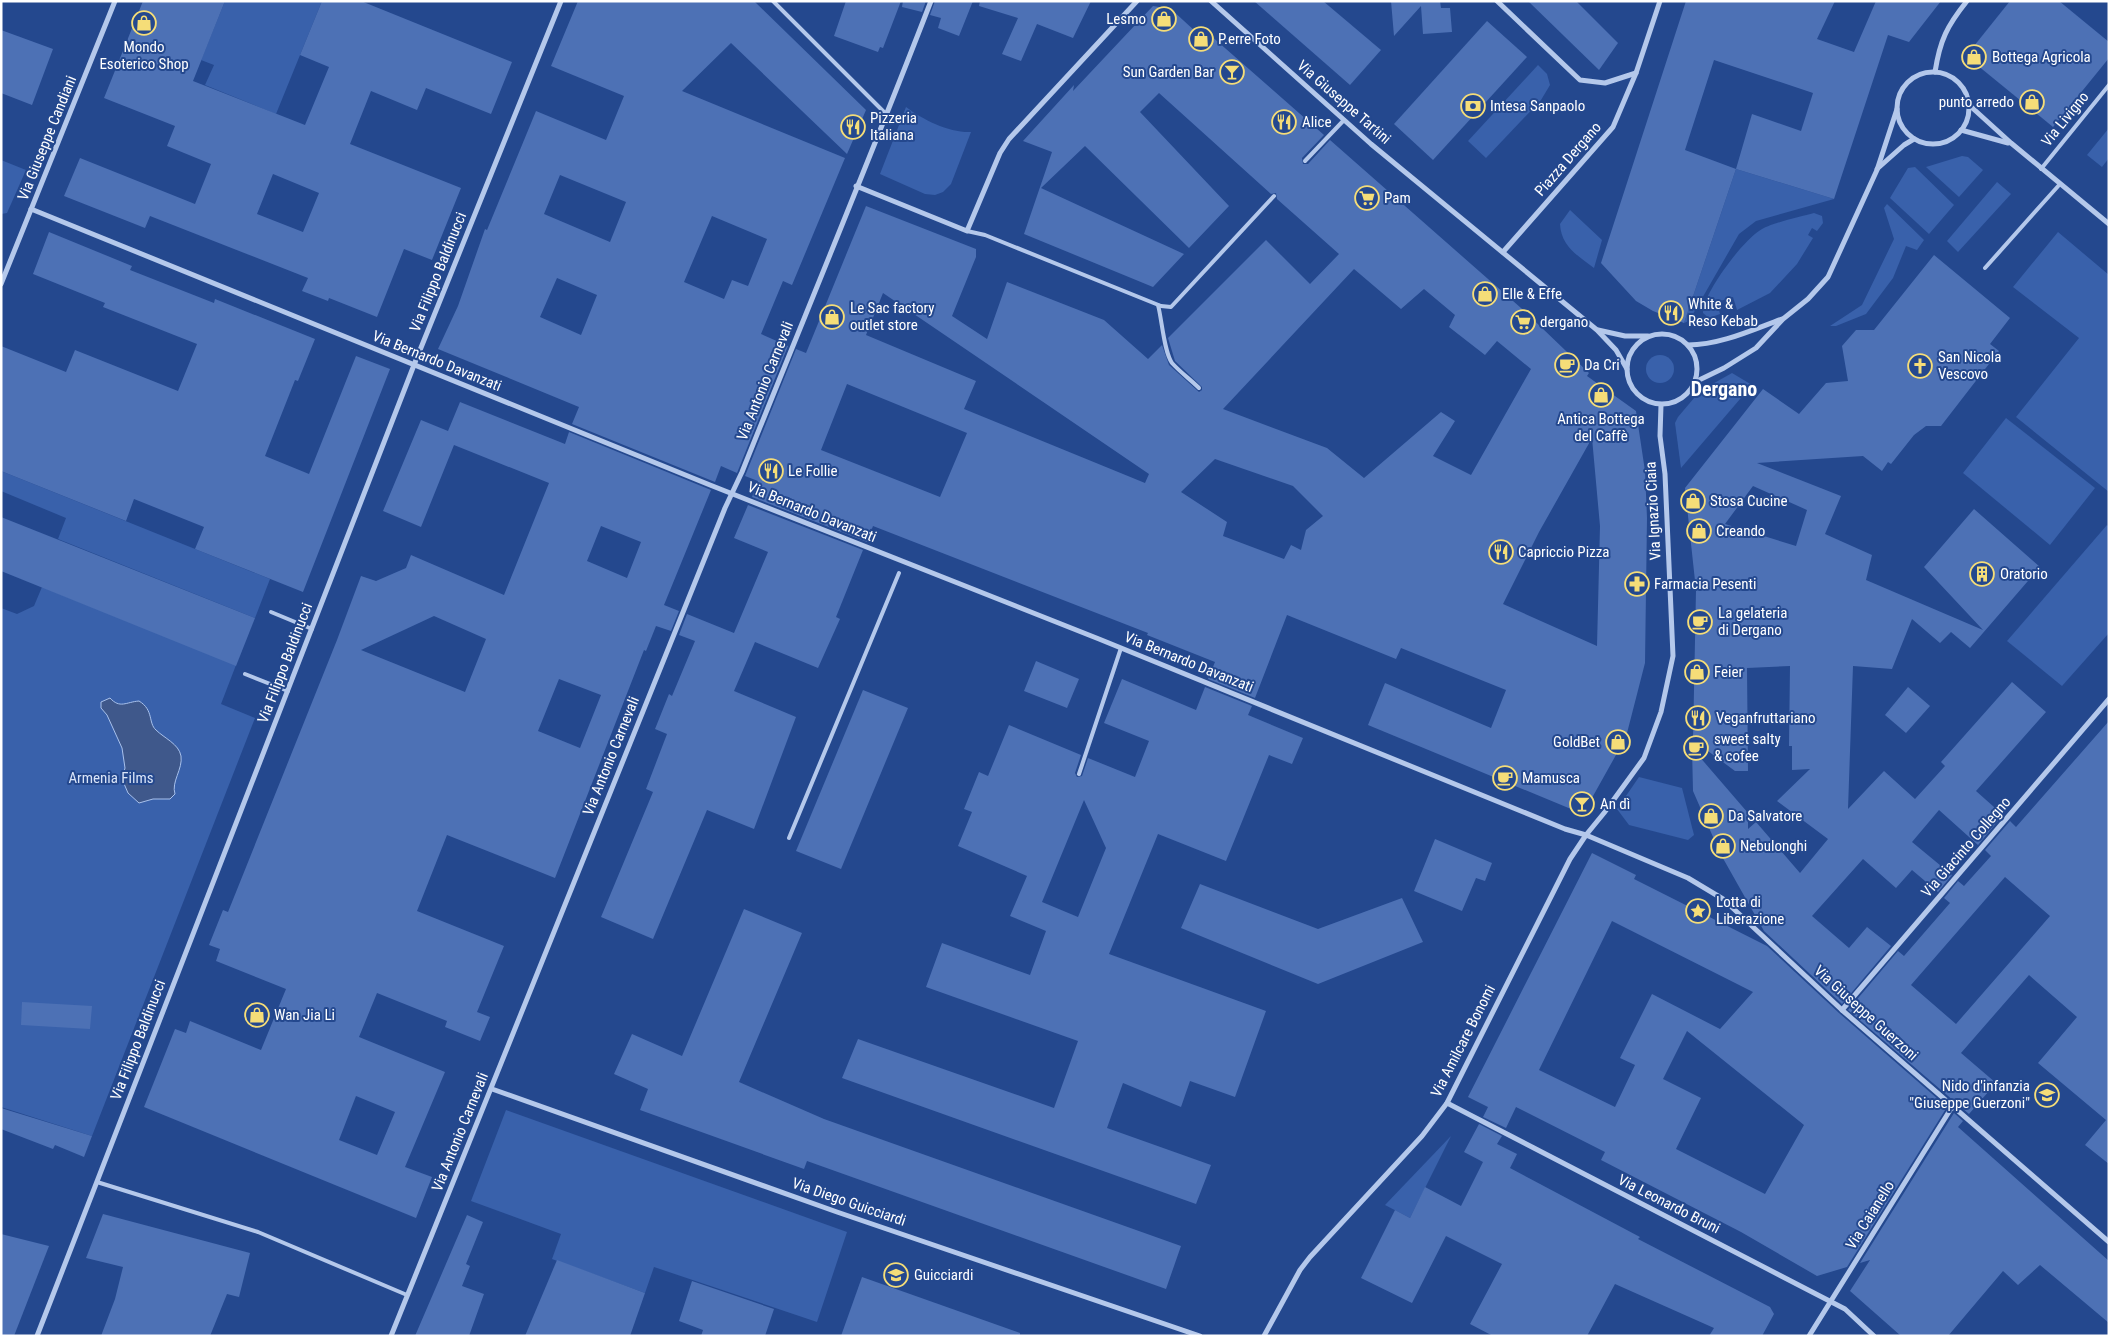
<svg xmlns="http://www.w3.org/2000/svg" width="2110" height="1337" font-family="'Roboto Condensed',sans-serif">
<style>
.green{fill:#3961ab}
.water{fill:#3f588b;stroke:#a8c1ec}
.building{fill:#4d71b5;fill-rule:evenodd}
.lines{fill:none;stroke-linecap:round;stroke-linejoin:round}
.lane{stroke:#b4c8eb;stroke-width:4}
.street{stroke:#b4c8eb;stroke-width:5}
.labels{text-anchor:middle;stroke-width:4;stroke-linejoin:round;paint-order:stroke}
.poi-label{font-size:15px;fill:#fff;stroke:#24488e;text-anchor:start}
.street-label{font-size:15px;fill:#fff;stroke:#24488e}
.park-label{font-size:15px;fill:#d9e4f8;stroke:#24488e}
.district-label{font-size:20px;font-weight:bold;fill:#fff;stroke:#24488e}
</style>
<rect width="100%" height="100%" fill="#24488e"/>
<g class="green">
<path d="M225 1H322L276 114 205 85 214 65 201 60Z"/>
<path d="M1538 65 1547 74 1550 85 1541 100 1486 158 1468 141Z"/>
<path d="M906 107C923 120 950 133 971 132L951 184 943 192 935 195 925 194 880 174Z"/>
<path d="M2109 128V158L2102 167 2087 155Z"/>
<path d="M1962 156 1968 157 1983 170 1959 197 1926 167Z"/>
<path d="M1 160 26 170 7 213 1 214Z"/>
<path d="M1915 167 1954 205 1929 234 1890 198 1908 168Z"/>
<path d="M1736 169 1834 199 1756 221 1739 234 1689 321 1684 323Z"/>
<path d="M1997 182 2011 194 1958 252 1947 241Z"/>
<path d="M1887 204 1924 240 1917 250 1906 246 1893 278 1866 314 1836 326H1830L1862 305 1894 239 1884 208Z"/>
<path d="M1570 210 1602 240 1594 268C1578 256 1561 246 1560 224Z"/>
<path d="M1814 213 1822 216 1823 223 1817 231 1812 228 1808 235 1813 238 1797 264 1770 293 1737 310 1733 297 1717 302 1720 314 1709 318 1703 313C1703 293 1742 242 1759 231 1770 223 1800 217 1814 213Z"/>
<path d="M2058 232 2109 275V492L2016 417 2079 338 2013 287Z"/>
<circle cx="1660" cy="369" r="14"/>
<path d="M1732 373 1752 385 1681 468 1675 423 1678 417 1700 391Z"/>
<path d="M2006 418 2095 488 2050 545 1963 473Z"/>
<path d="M1 471 270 579 255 618 58 539 66 518 1 491Z"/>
<path d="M2107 525 2109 527V633L2062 686 2007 641Z"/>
<path d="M42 587 236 665 221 704 255 718 92 1136 1 1107V608L17 614 34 606Z"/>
<path d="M1639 777 1682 788 1694 835 1688 840 1629 825 1617 809Z"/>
<path d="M506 1110 847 1232 817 1322 654 1267 645 1293 552 1259 561 1234 471 1201Z"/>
<path d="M1451 1136 1410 1218 1385 1205Z"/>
</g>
<path class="water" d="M110 698C120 709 126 702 139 701 154 710 148 723 156 730 164 738 179 744 181 756 183 769 171 782 175 794L170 799H153L139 803 128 793 122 779 125 768 122 748 107 715 101 708V702Z"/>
<g class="building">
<path d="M143 1H225L193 81 305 125 329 67 300 55 322 1H361L512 62 491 114 426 88 417 110 371 91 350 144 461 188 432 260 404 249 377 317 329 298 328 301 302 291 308 278 150 216 145 228 64 196 80 158 195 204 211 164 167 146 175 126 104 98ZM273 174 319 193 303 232 257 214Z"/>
<path d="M578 1H754L866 110 847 154 731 43 682 91 845 158 792 285 783 281 761 334 788 346 737 473 721 466 715 482 572 424 579 407 438 349 458 306 485 229 487 230 536 111 606 140 624 96 551 66ZM560 175 626 202 610 242 544 214ZM712 216 767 239 748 286 732 280 724 299 684 282ZM557 278 597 295 581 335 540 317Z"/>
<path d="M846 1H901L883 48 880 47 878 52 834 36Z"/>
<path d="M903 1H926L922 12 902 7Z"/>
<path d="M935 1H973L959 36 938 28 941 18 930 15Z"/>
<path d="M980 1H1091L1073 38 1037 24 1021 61 1002 54 1018 18 979 6Z"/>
<path d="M1254 1H1323L1381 50 1350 85Z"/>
<path d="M1391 1H1440L1441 8H1450L1452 32 1423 34 1421 6 1394 36Z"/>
<path d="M1528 1H1576L1618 43 1599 70Z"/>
<path d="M1686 1H1835L1817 39 1854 52 1876 1H1941L1909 42 1888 35 1834 199 1736 169 1684 323 1653 311 1636 301 1601 263ZM1714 60 1813 93 1801 131 1752 114 1736 169 1685 150Z"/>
<path d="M2010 1H2059L2109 42V58L2053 127 1966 56Z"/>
<path d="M1153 6 1171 9 1196 32 1201 27 1324 135 1302 158 1303 164H1308L1330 140 1521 308 1589 373 1587 376 1636 411 1645 471 1647 518 1645 663 1626 737 1583 814 1368 725 1385 683 1491 728 1506 690 1401 648 1396 659 1287 615 1255 698 1208 679 1215 662 1147 635 1148 633 873 526 867 542 752 497 758 481 745 476 796 349 806 353 866 206 976 249V257L952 316 987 339 1007 282 1104 320 1148 359 1162 345 1169 365 1199 392 1202 390V387L1175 361 1168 338 1266 240 1310 284 1339 254 1277 199 1276 193 1271 194 1159 93 1140 112 1229 206 1189 248 1085 146 1041 188 1184 254 1153 287 1024 234 1052 152 1023 141 1074 85 1073 91ZM1354 269 1401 309 1424 289 1455 315 1449 327 1485 355 1497 341 1531 369 1471 475 1433 456 1455 421 1441 412 1364 478 1327 448 1223 409ZM883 293 1149 474 1145 483 964 409 976 381 866 335ZM847 384 967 433 940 497 821 450ZM1592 438 1600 526 1597 646 1503 604 1539 532ZM1215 459 1293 486 1323 516 1306 530 1301 550 1291 545 1284 559 1223 536 1227 522 1181 492Z"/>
<path d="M1487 21 1527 57 1433 160 1394 124Z"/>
<path d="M1 30 53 49 32 105 1 93Z"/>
<path d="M49 232 132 266 130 270 214 303 215 299 315 339 298 381 295 380 265 456 309 474 356 356 390 369 303 592 195 549 204 527 134 499 126 521 1 471V346L66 372 75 350 178 391 197 344 103 307 105 303 33 274Z"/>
<path d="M1934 255 2010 318 1990 344 1999 351 1941 426H1926L1914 435 1891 464 1888 462 1882 471 1863 456 1757 463 1841 496 1825 534 1872 555 1866 580 1983 630 1924 567 1974 509 2040 567 1970 648 1951 632 1940 643 1912 619 1892 669 1853 666 1848 809 1884 771 1915 799 1945 766 1941 762 2012 682 2046 712 1976 791 2003 815 1978 845 1939 810 1912 842 1952 875 1938 892 1912 870 1896 888 1863 859 1812 916 1849 948 1867 927 1891 946 1842 1004 1764 931 1720 853 1693 791 1692 748 1748 813V829L1756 822 1800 873 1828 839 1777 801 1810 769 1792 770V746H1789L1790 666 1747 668 1748 771H1735L1693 740 1696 590 1685 488 1763 389 1799 414 1826 383 1848 381 1842 346 1856 330H1874ZM1753 486 1807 510 1796 546 1725 524Z"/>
<path d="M460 402 565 444 569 432 711 490 664 605 679 611 671 631 656 626 646 651 644 650 555 878 447 835 417 911 504 946 477 1012 490 1017 480 1041 445 1027 447 1021 377 993 359 1037 445 1072 405 1167 432 1177 416 1218 144 1107 175 1029 186 1033 190 1021 261 1050 286 989 216 961 220 949 209 945 223 910 228 912 337 640 361 576 376 581 406 568 411 555 504 595 549 483 454 445 421 527 383 511 421 420 448 431ZM601 526 641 542 627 578 587 561ZM434 616 486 639 465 692 361 650ZM559 679 601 695 580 748 538 731ZM356 1096 395 1112 377 1155 339 1140Z"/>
<path d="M748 505 863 550 836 617 840 619 818 668 755 642 734 691 796 717 754 829 707 810 653 939 601 917 653 792 646 789 667 734 655 729 669 694 672 696 695 641 679 635 687 614 734 633 768 552 734 538Z"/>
<path d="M1 517 255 618 236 666 1 571Z"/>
<path d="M1036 661 1079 679 1067 708 1024 691Z"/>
<path d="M1122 679 1196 710 1205 687 1252 706 1248 715 1303 738 1292 764 1269 755 1226 861 1158 834 1109 954 1266 1011 1235 1097 1190 1081 1181 1107 1123 1083 1107 1128 1211 1165 1196 1204 842 1078 858 1039 1054 1108 1078 1041 926 987 942 943 1030 975 1046 931 1010 916 1027 876 958 846 972 812 964 809 979 772 988 776 1009 725 1081 755 1075 773 1077 777 1082 776 1088 758 1135 777 1149 741 1104 723ZM1084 800 1106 848 1078 917 1042 902Z"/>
<path d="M1908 687 1930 706 1906 733 1885 715Z"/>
<path d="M863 690 908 708 841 869 796 851Z"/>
<path d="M2109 721V1164L2085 1145 2106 1120 2038 1063 2077 1017 2029 975 1961 1053 1996 1083 1969 1114 1848 1010 1898 951 1904 956 1950 903 1944 898 1958 881 1964 886 1991 856 1985 850 2010 821 2016 827ZM2005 877 2050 916 1956 1024 1911 985Z"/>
<path d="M1435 839 1492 863 1485 881 1476 878 1462 911 1414 891Z"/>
<path d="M1592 853 1636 875 1634 879 1767 946 1839 1013 1947 1107 1847 1267 1817 1276 1741 1232 1601 1160 1605 1152 1516 1107 1506 1128 1483 1117 1488 1107 1468 1097ZM1612 921 1753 992 1720 1029 1652 994 1620 1058 1635 1065 1615 1107 1539 1070ZM1687 1031 1804 1125 1765 1194 1676 1149 1701 1098 1663 1079Z"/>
<path d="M1200 884 1318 929 1402 898 1423 942 1318 984 1181 928Z"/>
<path d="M744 909 802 933 739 1082 824 1119 1181 1246 1166 1289 807 1161 804 1169 640 1110 648 1089 614 1074 632 1034 682 1056Z"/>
<path d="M22 1002 92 1006 90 1029 21 1025Z"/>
<path d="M1 1108 92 1136 84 1157 55 1145 53 1149 1 1129Z"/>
<path d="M1954 1113 1963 1121 1958 1127 2109 1261V1323L2040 1265 2018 1285 2003 1271 1948 1336H1901L1850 1291 1870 1260 1860 1263Z"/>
<path d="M1479 1124 1502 1136 1497 1144 1517 1154 1510 1168 1640 1237 1638 1239 1770 1307 1774 1314 1762 1336H1709L1714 1328 1615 1284 1587 1336H1493L1470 1324 1502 1264 1446 1236 1412 1303 1361 1278 1395 1210 1410 1218 1425 1187 1461 1206 1483 1162 1464 1152Z"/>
<path d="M103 1214 250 1253 239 1297 227 1294 210 1336H101L115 1299 123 1267 86 1258Z"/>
<path d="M467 1215 483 1222 466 1264 470 1266 462 1286 484 1294 469 1336H415Z"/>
<path d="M1 1234 49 1246 14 1336H1Z"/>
<path d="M557 1260 645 1293 630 1336H525Z"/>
<path d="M862 1277 1020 1333V1336H841Z"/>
<path d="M692 1281 774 1309 765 1336H701L703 1330 679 1321Z"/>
</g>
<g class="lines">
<g class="lane">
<path d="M773 1 887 115"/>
<path d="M1305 161 1344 120"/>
<path d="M2041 169 2109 85"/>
<path d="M967 231 985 235 1161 306 1171 307 1274 196"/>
<path d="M1985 268 2060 184"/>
<path d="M1158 305C1162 320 1164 352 1172 363 1180 372 1191 380 1199 388"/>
<path d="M271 612 312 629"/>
<path d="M245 674 288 691"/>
<path d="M1079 774 1121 648"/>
<path d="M789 838 899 573"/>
<path d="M97 1182 258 1232 407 1295"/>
</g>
<g class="street">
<path d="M1211 1 1371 144 1597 330 1616 350 1627 369"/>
<path d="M1497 1 1580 80 1605 83 1636 73"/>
<path d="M1935 72C1940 40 1947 26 1967 1"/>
<circle cx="1933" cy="108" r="36"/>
<path d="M1968 104 2011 143 2109 224"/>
<path d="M1961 130 2008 143"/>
<path d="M1877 169 1904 145 1914 139"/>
<path d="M856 186 967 231 1000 153 1009 139 1137 1"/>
<path d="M31 209 710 485 1099 639 1565 829 1586 835 1688 878 1723 899 1842 1010 2109 1242"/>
<path d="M1503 252 1613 127 1636 73 1660 1"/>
<path d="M1 284 115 1"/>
<path d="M1598 330 1625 336H1648"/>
<circle cx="1662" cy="369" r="35"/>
<path d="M1688 345C1720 345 1752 330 1782 319"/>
<path d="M1695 382 1724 368 1756 348 1783 319 1808 299 1828 277 1877 170 1897 109"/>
<path d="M1842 1010 2109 699"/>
<path d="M492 1089 837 1212 1200 1336"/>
<path d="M1447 1103 1845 1309 1874 1336"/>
<path d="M37 1336 414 365 561 1"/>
<path d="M391 1336 725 508 742 472C805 315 870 159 931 1"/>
<path d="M1264 1336 1300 1270 1310 1257 1422 1136 1447 1103 1570 859 1586 835 1604 813 1644 758 1661 712 1673 656 1665 474 1660 436 1661 405"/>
<path d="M1809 1336 1952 1107"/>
</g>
</g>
<defs>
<g id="shop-ring" transform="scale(1.25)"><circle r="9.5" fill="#24488e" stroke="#f5dd78" stroke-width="1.5"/><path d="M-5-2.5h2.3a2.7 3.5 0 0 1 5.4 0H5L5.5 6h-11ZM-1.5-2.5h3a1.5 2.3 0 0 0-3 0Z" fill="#f5dd78"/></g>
<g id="bar-ring" transform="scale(1.25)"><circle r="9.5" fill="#24488e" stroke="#f5dd78" stroke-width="1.5"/><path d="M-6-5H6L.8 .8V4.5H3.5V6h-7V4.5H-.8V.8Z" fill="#f5dd78"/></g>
<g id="bank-ring" transform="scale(1.25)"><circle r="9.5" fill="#24488e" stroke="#f5dd78" stroke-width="1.5"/><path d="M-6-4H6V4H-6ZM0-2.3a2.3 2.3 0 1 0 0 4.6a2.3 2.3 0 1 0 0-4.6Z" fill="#f5dd78"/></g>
<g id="restaurant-ring" transform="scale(1.25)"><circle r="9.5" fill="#24488e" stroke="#f5dd78" stroke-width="1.5"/><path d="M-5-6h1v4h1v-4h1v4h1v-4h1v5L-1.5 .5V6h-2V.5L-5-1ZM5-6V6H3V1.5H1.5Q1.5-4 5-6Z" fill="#f5dd78"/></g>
<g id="supermarket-ring" transform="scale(1.25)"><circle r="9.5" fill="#24488e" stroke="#f5dd78" stroke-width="1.5"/><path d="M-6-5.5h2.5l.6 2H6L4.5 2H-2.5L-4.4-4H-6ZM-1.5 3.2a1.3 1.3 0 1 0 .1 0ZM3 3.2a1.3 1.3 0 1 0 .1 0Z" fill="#f5dd78"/></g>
<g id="cafe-ring" transform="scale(1.25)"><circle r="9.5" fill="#24488e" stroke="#f5dd78" stroke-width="1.5"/><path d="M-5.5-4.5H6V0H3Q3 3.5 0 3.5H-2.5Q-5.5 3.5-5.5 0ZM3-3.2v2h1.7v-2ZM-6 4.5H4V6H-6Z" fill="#f5dd78"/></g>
<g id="church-ring" transform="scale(1.25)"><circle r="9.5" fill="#24488e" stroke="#f5dd78" stroke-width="1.5"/><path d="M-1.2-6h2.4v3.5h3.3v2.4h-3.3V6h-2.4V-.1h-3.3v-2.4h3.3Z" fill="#f5dd78"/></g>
<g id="building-ring" transform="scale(1.25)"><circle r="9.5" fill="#24488e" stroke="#f5dd78" stroke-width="1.5"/><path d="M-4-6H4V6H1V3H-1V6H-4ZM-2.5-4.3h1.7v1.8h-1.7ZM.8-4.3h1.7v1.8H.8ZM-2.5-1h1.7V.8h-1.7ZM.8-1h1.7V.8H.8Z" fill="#f5dd78"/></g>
<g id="pharmacy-ring" transform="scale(1.25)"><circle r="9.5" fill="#24488e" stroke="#f5dd78" stroke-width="1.5"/><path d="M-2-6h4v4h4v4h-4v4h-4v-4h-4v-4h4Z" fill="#f5dd78"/></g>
<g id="sight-ring" transform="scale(1.25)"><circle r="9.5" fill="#24488e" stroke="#f5dd78" stroke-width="1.5"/><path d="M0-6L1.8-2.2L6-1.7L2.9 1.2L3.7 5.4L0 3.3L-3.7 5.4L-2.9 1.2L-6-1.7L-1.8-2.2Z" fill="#f5dd78"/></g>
<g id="school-ring" transform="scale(1.25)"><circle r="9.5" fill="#24488e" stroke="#f5dd78" stroke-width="1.5"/><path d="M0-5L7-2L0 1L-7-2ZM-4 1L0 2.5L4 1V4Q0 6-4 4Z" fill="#f5dd78"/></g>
</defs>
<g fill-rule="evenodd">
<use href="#shop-ring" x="1164" y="19"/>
<use href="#shop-ring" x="144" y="23"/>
<use href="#shop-ring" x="1201" y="39"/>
<use href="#shop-ring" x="1974" y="57"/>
<use href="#bar-ring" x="1232" y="72"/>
<use href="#shop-ring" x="2032" y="102"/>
<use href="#bank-ring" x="1473" y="106"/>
<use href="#restaurant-ring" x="1284" y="122"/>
<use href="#restaurant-ring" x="853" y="127"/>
<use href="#supermarket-ring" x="1367" y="198"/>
<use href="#shop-ring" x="1485" y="294"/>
<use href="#restaurant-ring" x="1671" y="313"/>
<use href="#shop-ring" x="832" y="317"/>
<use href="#supermarket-ring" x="1523" y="322"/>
<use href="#cafe-ring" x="1567" y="365"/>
<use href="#church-ring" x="1920" y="366"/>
<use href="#shop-ring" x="1601" y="395"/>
<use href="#restaurant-ring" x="771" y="471"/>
<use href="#shop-ring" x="1693" y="501"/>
<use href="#shop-ring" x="1699" y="531"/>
<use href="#restaurant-ring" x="1501" y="552"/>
<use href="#building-ring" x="1982" y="574"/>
<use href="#pharmacy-ring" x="1637" y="584"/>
<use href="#cafe-ring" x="1700" y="622"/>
<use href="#shop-ring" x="1697" y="672"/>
<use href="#restaurant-ring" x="1698" y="718"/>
<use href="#shop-ring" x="1618" y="742"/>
<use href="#cafe-ring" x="1696" y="748"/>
<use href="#cafe-ring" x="1505" y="778"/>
<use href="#bar-ring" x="1582" y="804"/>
<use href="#shop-ring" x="1711" y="816"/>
<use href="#shop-ring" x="1723" y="846"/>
<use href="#sight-ring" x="1698" y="911"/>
<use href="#shop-ring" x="257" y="1015"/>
<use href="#school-ring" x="2047" y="1095"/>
<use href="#school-ring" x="896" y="1275"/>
</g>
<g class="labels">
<g class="poi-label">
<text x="1146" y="24" text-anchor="end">Lesmo</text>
<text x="1218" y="44">P.erre Foto</text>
<text x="144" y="52" text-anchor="middle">Mondo<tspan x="144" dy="17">Esoterico Shop</tspan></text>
<text x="1992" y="62">Bottega Agricola</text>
<text x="1214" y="77" text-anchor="end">Sun Garden Bar</text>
<text x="2014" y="107" text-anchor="end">punto arredo</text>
<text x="1490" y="111">Intesa Sanpaolo</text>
<text x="870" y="123">Pizzeria<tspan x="870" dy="17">Italiana</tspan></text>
<text x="1302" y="127">Alice</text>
<text x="1384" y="203">Pam</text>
<text x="1502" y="299">Elle &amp; Effe</text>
<text x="1688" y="309">White &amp;<tspan x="1688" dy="17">Reso Kebab</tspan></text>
<text x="850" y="313">Le Sac factory<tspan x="850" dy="17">outlet store</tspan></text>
<text x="1540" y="327">dergano</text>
<text x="1938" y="362">San Nicola<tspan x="1938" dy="17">Vescovo</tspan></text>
<text x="1584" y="370">Da Cri</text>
<text x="1601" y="424" text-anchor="middle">Antica Bottega<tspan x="1601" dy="17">del Caffè</tspan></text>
<text x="788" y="476">Le Follie</text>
<text x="1710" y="506">Stosa Cucine</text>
<text x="1716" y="536">Creando</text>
<text x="1518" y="557">Capriccio Pizza</text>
<text x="2000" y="579">Oratorio</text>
<text x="1654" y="589">Farmacia Pesenti</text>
<text x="1718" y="618">La gelateria<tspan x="1718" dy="17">di Dergano</tspan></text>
<text x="1714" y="677">Feier</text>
<text x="1716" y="723">Veganfruttariano</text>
<text x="1714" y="744">sweet salty<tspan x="1714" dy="17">&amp; cofee</tspan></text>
<text x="1600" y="747" text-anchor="end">GoldBet</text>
<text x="1522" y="783">Mamusca</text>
<text x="1600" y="809">An dì</text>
<text x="1728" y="821">Da Salvatore</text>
<text x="1740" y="851">Nebulonghi</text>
<text x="1716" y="907">Lotta di<tspan x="1716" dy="17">Liberazione</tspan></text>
<text x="274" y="1020">Wan Jia Li</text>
<text x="2030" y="1091" text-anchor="end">Nido d'infanzia<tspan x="2030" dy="17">"Giuseppe Guerzoni"</tspan></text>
<text x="914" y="1280">Guicciardi</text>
</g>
<g class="street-label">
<text transform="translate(1344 102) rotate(41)" y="5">Via Giuseppe Tartini</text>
<text transform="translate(2065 119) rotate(-51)" y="5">Via Livigno</text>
<text transform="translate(47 138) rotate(-68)" y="5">Via Giuseppe Candiani</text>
<text transform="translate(1568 159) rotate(-49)" y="5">Piazza Dergano</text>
<text transform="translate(438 272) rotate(-68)" y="5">Via Filippo Baldinucci</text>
<text transform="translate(437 361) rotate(22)" y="5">Via Bernardo Davanzati</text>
<text transform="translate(765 381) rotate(-68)" y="5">Via Antonio Carnevali</text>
<text transform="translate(1653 511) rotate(-93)" y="5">Via Ignazio Ciaia</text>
<text transform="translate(812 512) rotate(22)" y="5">Via Bernardo Davanzati</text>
<text transform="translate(1189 662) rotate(22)" y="5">Via Bernardo Davanzati</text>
<text transform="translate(285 663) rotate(-69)" y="5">Via Filippo Baldinucci</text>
<text transform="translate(611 756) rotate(-68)" y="5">Via Antonio Carnevali</text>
<text transform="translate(1966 847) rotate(-49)" y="5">Via Giacinto Collegno</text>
<text transform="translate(1866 1013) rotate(42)" y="5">Via Giuseppe Guerzoni</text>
<text transform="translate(138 1040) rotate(-69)" y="5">Via Filippo Baldinucci</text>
<text transform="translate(1463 1041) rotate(-63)" y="5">Via Amilcare Bonomi</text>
<text transform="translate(460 1132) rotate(-68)" y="5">Via Antonio Carnevali</text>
<text transform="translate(849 1202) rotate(19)" y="5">Via Diego Guicciardi</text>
<text transform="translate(1669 1204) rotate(27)" y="5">Via Leonardo Bruni</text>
<text transform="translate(1870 1215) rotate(-58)" y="5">Via Caianello</text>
</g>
<g class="park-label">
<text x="111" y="783">Armenia Films</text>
</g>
<g class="district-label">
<text x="1724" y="396">Dergano</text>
</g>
</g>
<rect width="2110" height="1337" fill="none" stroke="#ffffff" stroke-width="5"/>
</svg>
